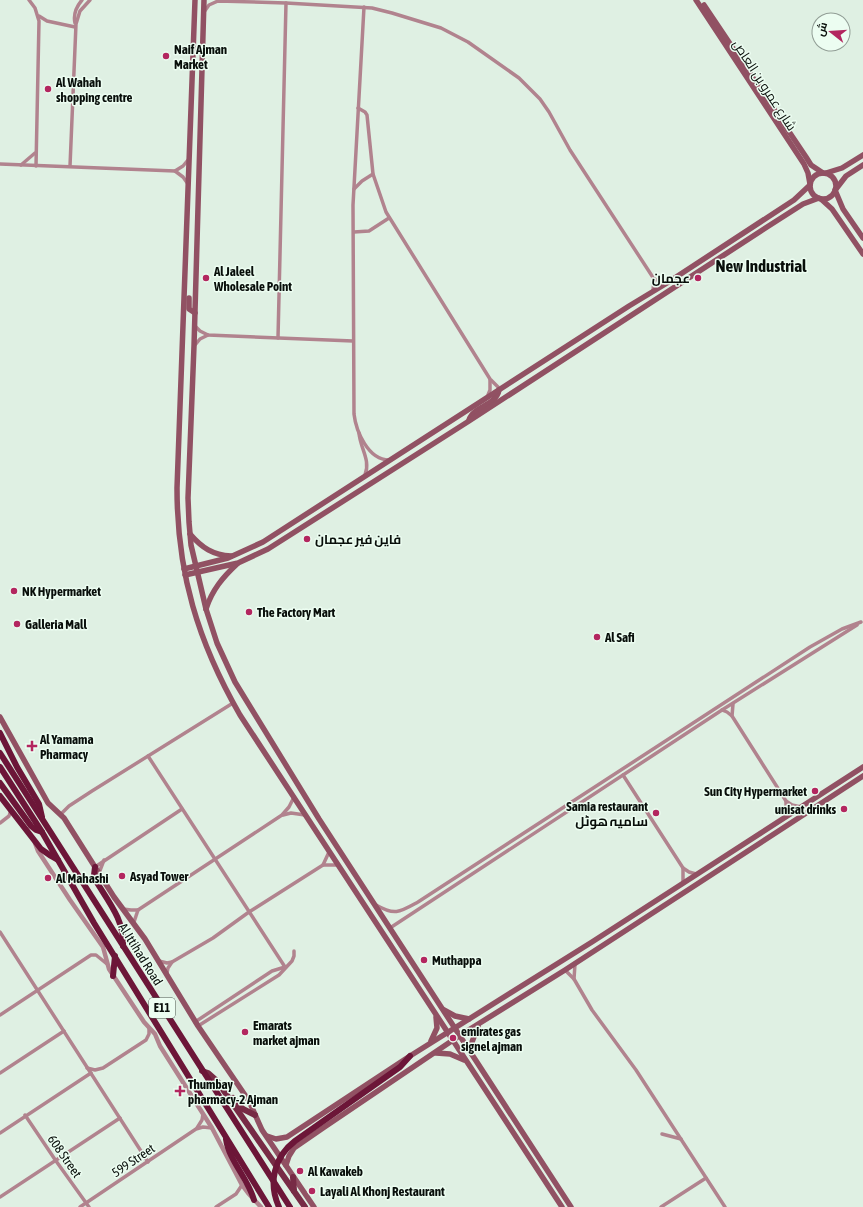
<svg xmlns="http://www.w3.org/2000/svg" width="863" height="1207" font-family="'Asap Condensed',Cairo,sans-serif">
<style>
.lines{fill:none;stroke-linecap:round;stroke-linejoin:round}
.minor{stroke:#b1838e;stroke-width:3.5}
.tertiary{stroke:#b1838e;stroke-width:4.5}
.secondary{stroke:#915163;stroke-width:5.5}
.primary{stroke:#772b45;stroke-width:6}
.trunk{stroke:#6c1638;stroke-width:6}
.poi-dot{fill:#b3265f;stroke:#ecfdf1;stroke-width:1.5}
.labels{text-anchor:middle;stroke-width:3;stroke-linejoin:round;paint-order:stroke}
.shield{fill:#ecfdf1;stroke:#4c564f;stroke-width:1}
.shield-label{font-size:12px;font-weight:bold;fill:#080e0a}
.poi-label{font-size:13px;font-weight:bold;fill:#080e0a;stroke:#ecfdf1;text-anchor:start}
.street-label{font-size:13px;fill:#080e0a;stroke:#ecfdf1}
.district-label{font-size:17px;font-weight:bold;fill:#080e0a;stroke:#ecfdf1}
</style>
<rect width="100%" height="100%" fill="#dff0e3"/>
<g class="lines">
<g class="minor">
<path d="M29 0 35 8 39 21 36 166"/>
<path d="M364 7 353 205 354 414C356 431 368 460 389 460"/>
<path d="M204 12 209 5 218 1 286 3 372 8 392 13 441 28 468 42 519 78 540 99 549 112 570 150 654 279 653 291"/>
<path d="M39 16 47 21 75 27"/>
<path d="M75 23C73 14 76 7 82 0"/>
<path d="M358 108 365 112 367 115 373 174 386 212 490 379 498 387 499 390"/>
<path d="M0 164 175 171 183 166 188 160"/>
<path d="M21 165 35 153"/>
<path d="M70 166 76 24 80 11 90 0"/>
<path d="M175 171 183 177 188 184"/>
<path d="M354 189 362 181 373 174"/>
<path d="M354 232 369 231 389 218"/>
<path d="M654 279 667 283"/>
<path d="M195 326 200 331 208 335 353 341"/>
<path d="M278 338 286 3"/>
<path d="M195 345 200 339 208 335"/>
<path d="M488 395 490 390V380"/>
<path d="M359 433C360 448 371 460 365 475"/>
<path d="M722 710 727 712 732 716 786 801V810L785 817"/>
<path d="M732 716 733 704"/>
<path d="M148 756 285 967"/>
<path d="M623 775 683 868 689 872 696 874"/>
<path d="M786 801 792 805 801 807"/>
<path d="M61 814 69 806 92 791 233 703"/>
<path d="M283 815 291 813 305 815"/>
<path d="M0 823 9 816 11 810"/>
<path d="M323 865 329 852"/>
<path d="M95 867 182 809"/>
<path d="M683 868V883"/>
<path d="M99 873 104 860"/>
<path d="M376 905C395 916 400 912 418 902L810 647 842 629 861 622"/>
<path d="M123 909 131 910H138L282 815 289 807 294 797"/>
<path d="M134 922 138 910"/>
<path d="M390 928 722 710 857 625"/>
<path d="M0 932 148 1162"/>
<path d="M159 961 167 963 172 962 213 938 249 912 323 865H338"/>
<path d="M565 970 574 979 592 1010 636 1070 725 1207"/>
<path d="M167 973 168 968 172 962"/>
<path d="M574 979 575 964"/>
<path d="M0 1015 91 955H96L107 964"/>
<path d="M195 1022 272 971 285 967"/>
<path d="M198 1026 279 975 292 961 294 956V951"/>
<path d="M87 1068 95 1070 103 1068 146 1040 149 1034V1028"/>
<path d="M0 1073 64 1031"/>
<path d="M25 1115 56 1161 89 1207"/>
<path d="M197 1128 202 1120 203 1114"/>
<path d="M0 1133 91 1073"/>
<path d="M662 1134 681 1139"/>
<path d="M0 1197 120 1118"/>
<path d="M80 1207 196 1129 203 1127 212 1128"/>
<path d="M216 1207 236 1194 242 1185"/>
<path d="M661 1207 706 1178"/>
</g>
<path class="tertiary" d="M35 843 38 851 70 900 103 947 109 969 144 1022 155 1034 160 1046 212 1128 242 1185 248 1193 261 1207"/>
<g class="secondary">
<path d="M195 0 177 488C177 573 198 642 240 715L562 1207"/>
<path d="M204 0 194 346 188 498 189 522 191 545 206 609 217 643 235 682 319 819 571 1207"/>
<path d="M696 0 804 164 808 173 810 184"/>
<path d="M704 5 806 157 811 165 823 173"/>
<path d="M826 173 842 168 863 155"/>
<circle cx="823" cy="186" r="13"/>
<path d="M836 189 846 176 863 165"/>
<path d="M835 190 843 209 863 238"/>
<path d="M821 199 832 209 863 254"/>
<path d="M189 298V309L195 313"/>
<path d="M469 420C473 406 496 406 499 390"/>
<path d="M190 534C202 548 213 555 231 556"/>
<path d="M184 569 228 558 263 542 629 306 667 283 794 200 810 185"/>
<path d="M185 575 238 563 268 549 469 421 767 227 803 204 819 198"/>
<path d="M206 609C212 590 223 577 237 564"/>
<path d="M0 717 48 803 64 818 114 897 145 939 198 1026 249 1101 262 1130 314 1207"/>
<path d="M444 1010 455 1016 469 1019"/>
<path d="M431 1041 437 1028 436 1017"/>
<path d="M436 1053 450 1054 464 1060"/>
<path d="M472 1054V1042L478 1026"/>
<path d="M267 1136 276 1139 287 1137 410 1056 592 942 863 767"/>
<path d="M286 1165 289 1156 294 1148 323 1128 459 1036 565 970 863 776"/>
</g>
<g class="primary">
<path d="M202 1071 208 1073 217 1081 305 1207"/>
<path d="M233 1098 243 1109 255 1115"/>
<path d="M293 1177 294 1191"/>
</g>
<g class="trunk">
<path d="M0 733 17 767 39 804 42 817"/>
<path d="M0 753 290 1207"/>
<path d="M0 767 42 832 94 923 269 1207"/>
<path d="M0 783 31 826 36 830 42 832"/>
<path d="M0 796 41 849 51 856 58 860"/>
<path d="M95 867 94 875 96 881C108 901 125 921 123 946"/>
<path d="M113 976 115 956"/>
<path d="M226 1139C229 1161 248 1178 254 1200"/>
<path d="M279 1207C268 1183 274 1157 295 1141L400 1067 410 1056"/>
</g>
</g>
<g class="poi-dot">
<circle cx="166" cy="56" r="4"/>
<circle cx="48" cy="89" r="4"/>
<circle cx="206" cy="278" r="4"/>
<circle cx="698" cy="278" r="4"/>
<circle cx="307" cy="539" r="4"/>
<circle cx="14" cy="591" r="4"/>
<circle cx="249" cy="612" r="4"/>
<circle cx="17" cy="624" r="4"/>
<circle cx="597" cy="637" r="4"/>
<path d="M30 740h4v4h4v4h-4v4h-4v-4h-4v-4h4z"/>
<circle cx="815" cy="791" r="4"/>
<circle cx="844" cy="809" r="4"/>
<circle cx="656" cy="813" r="4"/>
<circle cx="122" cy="876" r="4"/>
<circle cx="48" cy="878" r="4"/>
<circle cx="424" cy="960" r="4"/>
<circle cx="245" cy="1032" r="4"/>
<circle cx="453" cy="1038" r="4"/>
<path d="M178 1085h4v4h4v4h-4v4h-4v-4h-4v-4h4z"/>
<circle cx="300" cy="1171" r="4"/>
<circle cx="312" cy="1191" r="4"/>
</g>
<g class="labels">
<rect class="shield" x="149" y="998" width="26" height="20" rx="3"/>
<g class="shield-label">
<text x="162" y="1012">E11</text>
</g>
<g class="poi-label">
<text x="174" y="54">Naif Ajman<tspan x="174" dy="15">Market</tspan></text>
<text x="56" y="87">Al Wahah<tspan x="56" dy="15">shopping centre</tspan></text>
<text x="214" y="276">Al Jaleel<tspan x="214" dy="15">Wholesale Point</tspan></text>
<text x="690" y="283" text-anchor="end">عجمان</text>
<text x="315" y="544">فاين فير عجمان</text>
<text x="22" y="596">NK Hypermarket</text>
<text x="257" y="617">The Factory Mart</text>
<text x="25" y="629">Galleria Mall</text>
<text x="605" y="642">Al Safi</text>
<text x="40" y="744">Al Yamama<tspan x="40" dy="15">Pharmacy</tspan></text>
<text x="807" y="796" text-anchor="end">Sun City Hypermarket</text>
<text x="648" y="811" text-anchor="end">Samia restaurant<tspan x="648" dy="15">سامیہ ھوٹل</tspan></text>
<text x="836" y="814" text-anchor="end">unisat drinks</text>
<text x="130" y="881">Asyad Tower</text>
<text x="56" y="883">Al Mahashi</text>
<text x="432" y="965">Muthappa</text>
<text x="253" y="1030">Emarats<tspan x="253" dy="15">market ajman</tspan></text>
<text x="461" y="1036">emirates gas<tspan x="461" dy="15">signel ajman</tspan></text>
<text x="188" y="1089">Thumbay<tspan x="188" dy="15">pharmacy-2 Ajman</tspan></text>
<text x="308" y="1176">Al Kawakeb</text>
<text x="320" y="1196">Layali Al Khonj Restaurant</text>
</g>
<g class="street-label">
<text transform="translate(765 85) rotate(57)" y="5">شارع عمرو بن العاص</text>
<text transform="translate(141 954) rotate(58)" y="5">Al Ittihad Road</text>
<text transform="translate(65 1156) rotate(55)" y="5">608 Street</text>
<text transform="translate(133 1160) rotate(-34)" y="5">599 Street</text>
</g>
<g class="district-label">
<text x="761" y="272">New Industrial</text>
</g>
</g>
<g transform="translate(831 32) rotate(287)"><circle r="19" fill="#ecfdf1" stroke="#919d95"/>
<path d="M0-3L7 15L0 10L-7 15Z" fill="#b3265f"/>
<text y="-6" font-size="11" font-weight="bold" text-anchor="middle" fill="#080e0a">ش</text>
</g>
</svg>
